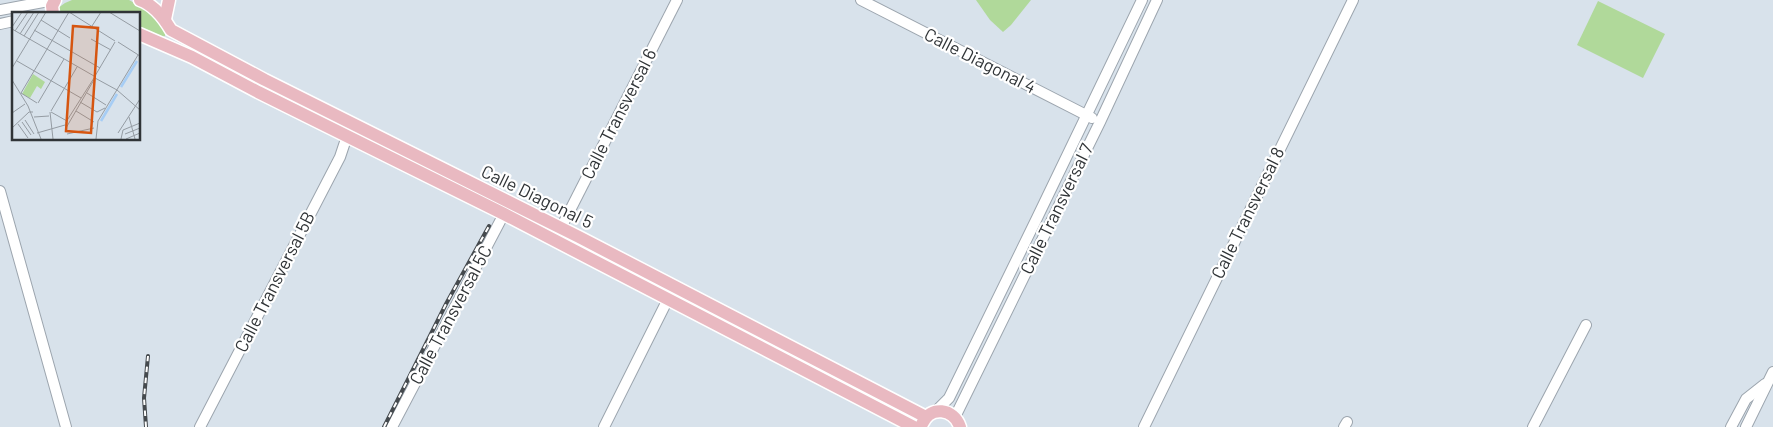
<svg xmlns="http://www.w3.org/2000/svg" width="1773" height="427" font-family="Barlow,sans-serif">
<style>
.green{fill:#b0d99a}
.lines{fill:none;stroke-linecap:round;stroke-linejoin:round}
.minor-casing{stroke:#9ca5ae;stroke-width:12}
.major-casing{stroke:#fff;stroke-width:15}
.minor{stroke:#fff;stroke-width:10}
.major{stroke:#e9b9c1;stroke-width:12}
.rail-casing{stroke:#454a4e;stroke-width:4}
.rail{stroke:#fff;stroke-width:2;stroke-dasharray:5.5;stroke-linecap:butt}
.labels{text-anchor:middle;stroke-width:4.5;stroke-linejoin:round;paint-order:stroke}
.street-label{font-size:18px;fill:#303437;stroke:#fff}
.inset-river{fill:none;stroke:#a6cdf5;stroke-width:2.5}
.inset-road{fill:none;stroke:#959ca3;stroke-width:1}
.view{fill:#d65510;fill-opacity:0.15;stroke:#d65510;stroke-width:2.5}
.inset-edge{fill:none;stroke:#303437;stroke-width:2.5}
</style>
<rect width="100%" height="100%" fill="#d8e2eb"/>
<g class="green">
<path d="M72 0H129L149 11 165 30V36L159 38 139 28V14H58V8L65 3Z"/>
<path d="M976 0H1031L1011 25 1003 32 990 20Z"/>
<path d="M1598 1 1665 34 1643 78 1577 45Z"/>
</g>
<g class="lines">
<g class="minor-casing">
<g id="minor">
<path d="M861 0 1092 118"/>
<path d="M0 10 54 0"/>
<path d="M0 24 14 21"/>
<path d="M0 191 66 427"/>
<path d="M561 228 677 0"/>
<path d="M936 411 949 398 1037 218 1142 0"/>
<path d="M955 417 1100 122 1157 0"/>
<path d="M200 427 340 157 347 136"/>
<path d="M392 427 507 208"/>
<path d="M604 427 668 299"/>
<path d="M1144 427 1353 0"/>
<path d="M1344 427 1347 422"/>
<path d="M1533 427 1586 325"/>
<path d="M1731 427 1746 399 1765 384"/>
<path d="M1746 427 1773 372"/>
</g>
</g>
<g class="major-casing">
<g id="major">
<path d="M140 0C154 5 164 18 171 30L265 80 579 237 926 417"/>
<path d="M53 14 52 6 55 0"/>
<path d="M165 19 169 0"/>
<path d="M139 34 192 57 258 92 504 214 914 427"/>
<path d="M922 424C930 405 954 408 960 427"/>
</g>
</g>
<use href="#minor" class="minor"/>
<use href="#major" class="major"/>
<g class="rail-casing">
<g id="rail">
<path d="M146 427 144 398 148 356"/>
<path d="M384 427 446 304 489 226"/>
</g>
</g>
<use href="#rail" class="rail"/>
</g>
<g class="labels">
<g class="street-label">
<text transform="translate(980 61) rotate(27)" y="6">Calle Diagonal 4</text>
<text transform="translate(619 114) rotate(-63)" y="6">Calle Transversal 6</text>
<text transform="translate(537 197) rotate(26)" y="6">Calle Diagonal 5</text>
<text transform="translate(1057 209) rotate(-64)" y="6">Calle Transversal 7</text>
<text transform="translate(1248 213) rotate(-64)" y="6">Calle Transversal 8</text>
<text transform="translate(275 282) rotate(-63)" y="6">Calle Transversal 5B</text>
<text transform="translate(451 315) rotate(-62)" y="6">Calle Transversal 5C</text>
</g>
</g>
<g transform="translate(12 12)">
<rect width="128" height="128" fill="#d8e2eb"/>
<path d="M21 62 33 70 29 77 25 74 18 86 10 82Z" fill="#b0d99a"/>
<path class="inset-river" d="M109 75 125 49M89 109 105 82"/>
<path class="inset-road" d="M97 0 128 19M29 8 58 26M80 14 89 0M0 15 10 0M0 17 82 64M22 18 88 56M3 19 16 0M8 22 22 0M12 24 27 0M79 27 99 38M106 30 128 44M5 49 69 86M0 56 34 0M83 64 103 30M82 66 54 110V116L83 66M83 66 105 78 128 98M0 68 16 94 29 127M75 81 94 93M68 90 85 100 93 96M25 91 9 81 57 0 103 29M26 91 52 47M39 99 65 55M64 99 82 110M38 100 41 127M39 100 55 109M0 101 13 92M22 105 37 104M117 105 123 127M13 108 22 122M10 110 19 123M6 112 16 126M0 116 17 100H21M25 121 53 113M106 121 128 87M55 122 82 116M113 122 128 116M84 127 86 109 126 43M109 127 111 118 128 111M114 127 128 121"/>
<path class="view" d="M61 14 86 16 79 121 54 119Z"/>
<rect width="128" height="128" class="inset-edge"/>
</g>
</svg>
